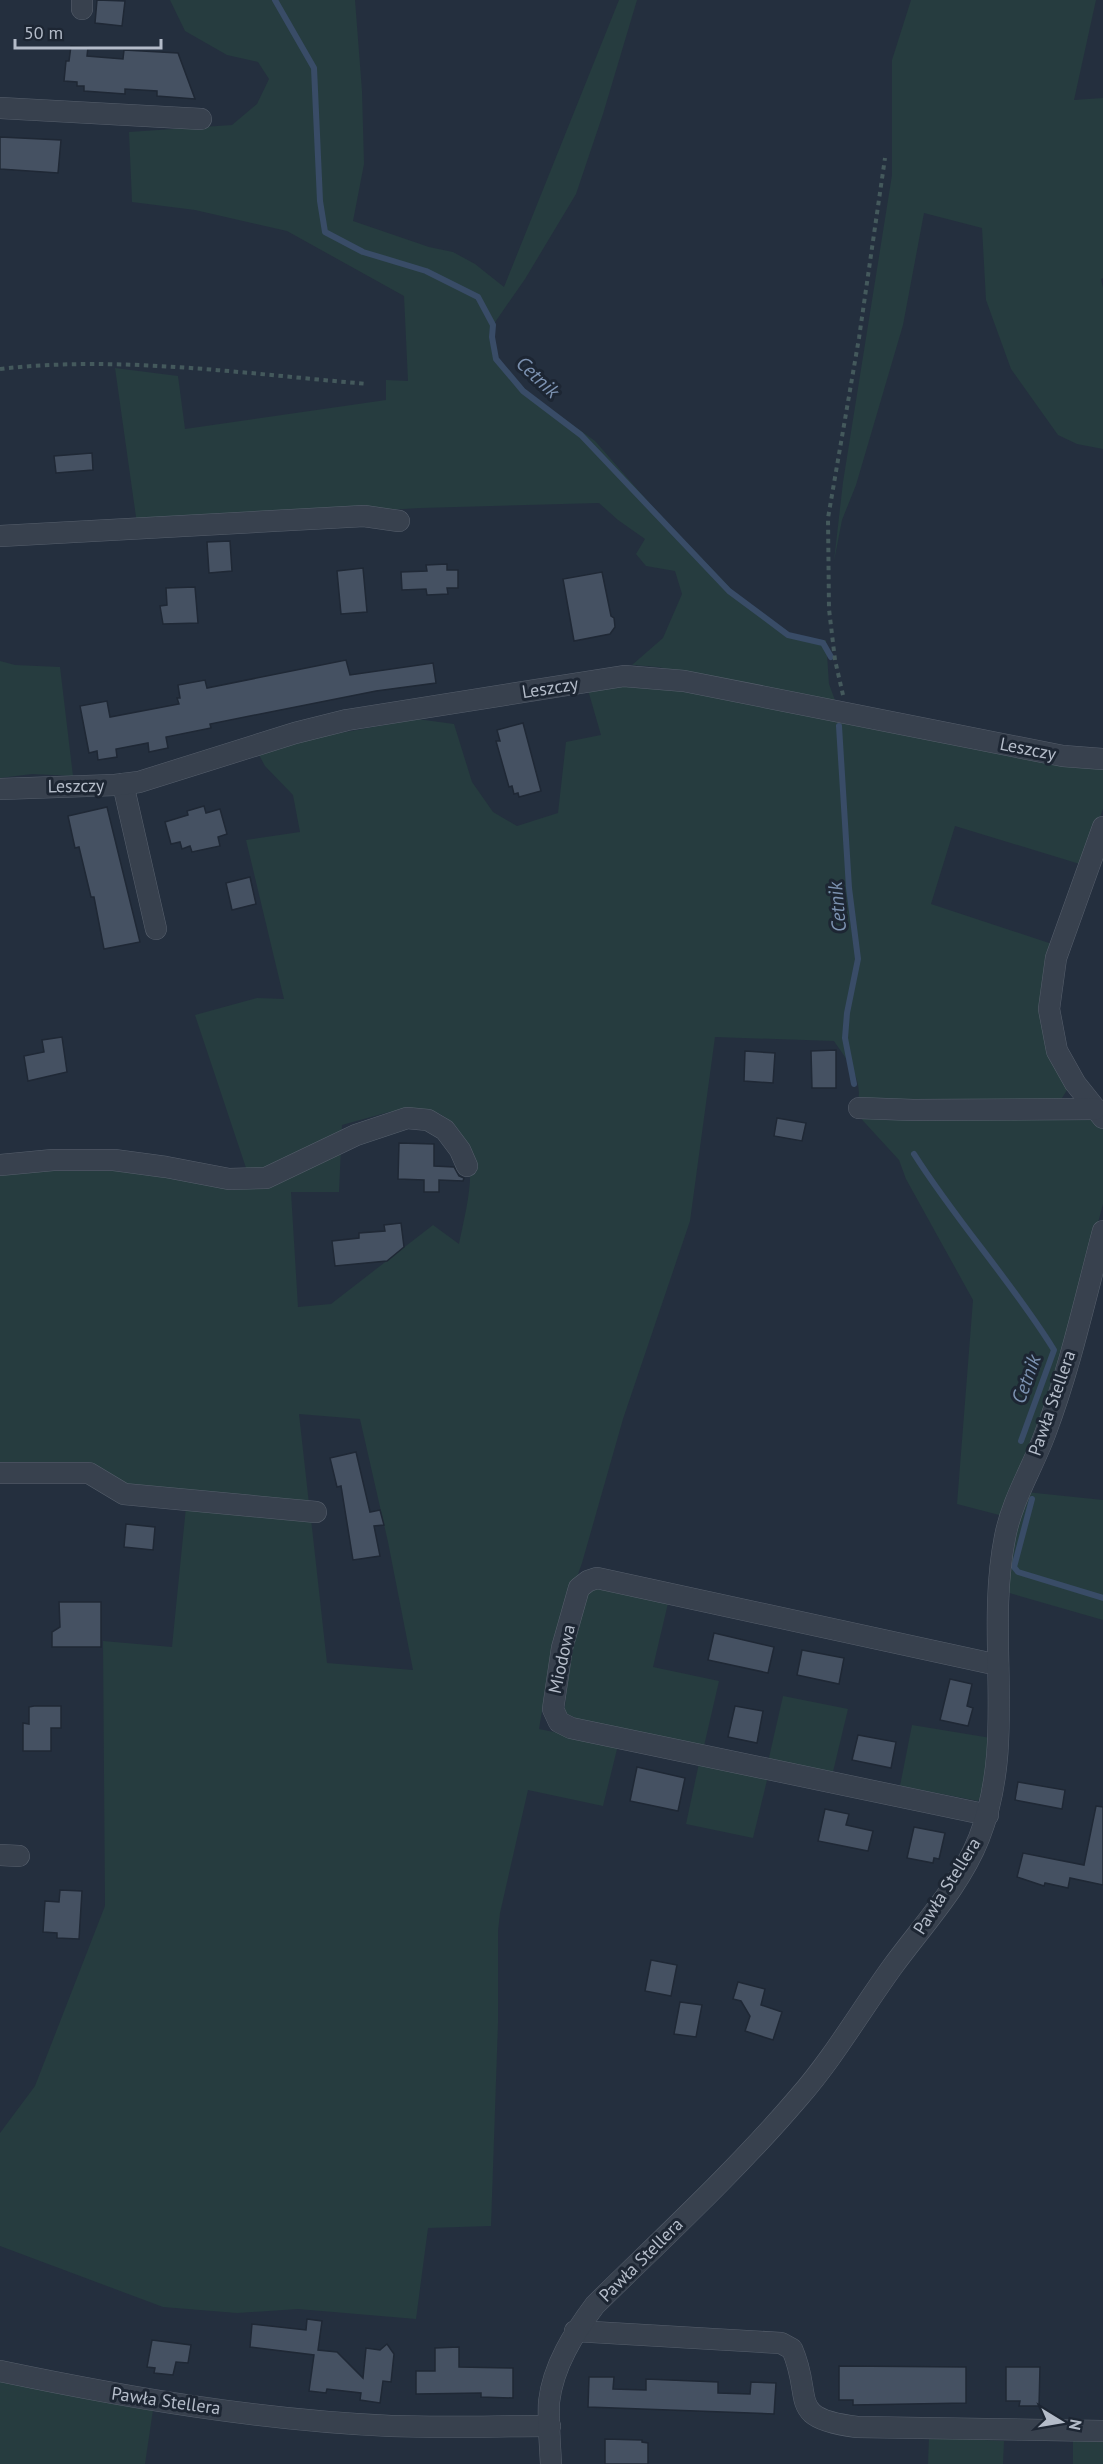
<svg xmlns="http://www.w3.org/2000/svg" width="1103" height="2464" font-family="'PT Sans',sans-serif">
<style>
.green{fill:#263c3f;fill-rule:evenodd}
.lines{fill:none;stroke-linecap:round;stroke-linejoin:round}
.stream{stroke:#394c67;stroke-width:6}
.building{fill:#455162;stroke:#1f2835;stroke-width:1.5}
.minor-casing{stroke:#565f6c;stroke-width:22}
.path{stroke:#44595c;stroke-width:4;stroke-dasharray:4.5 4.5;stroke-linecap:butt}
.minor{stroke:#38414e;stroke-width:21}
.labels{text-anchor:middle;stroke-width:6;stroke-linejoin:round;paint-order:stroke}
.street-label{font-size:18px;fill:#b4bcc9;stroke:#1d2633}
.water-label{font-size:20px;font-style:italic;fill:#7c92b1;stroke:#1d2633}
</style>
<rect width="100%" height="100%" fill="#242f3e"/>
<g class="green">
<path d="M170 0H355L362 91 364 164 353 221 429 247 453 252 475 264 504 287 619 0H637L603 114 576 194 525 279 491 328 493 356 530 394 595 441 659 514 741 599 787 632 812 640H826L829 684 836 703 658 667 632 665 663 638 682 594 675 571 646 566 636 554 645 539 618 520 599 503 421 508 137 524 115 368 178 376 185 429 386 400V380L408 381 404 296 287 231 195 210 132 202 129 132 232 125 257 104 269 79 258 62 227 55 185 31Z"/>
<path d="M911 0H1096L1074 100 1103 98V278L1101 279 1103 288V449L1077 444 1058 435 1011 369 986 300 982 228 924 213 903 325 856 485 842 520 834 561 843 482 892 175V60Z"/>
<path d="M0 661 15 665 60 667 73 776 32 774 0 778Z"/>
<path d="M635 684 724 698 1103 767V809L1083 865 955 826 931 904 1052 944 1063 1080 1067 1090 1062 1098 1050 1104 858 1101C863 1078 846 1059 834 1041L715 1037 690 1221 623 1419 582 1563 553 1646 539 1729 618 1745 603 1806 528 1790 500 1913 498 1931V2023L491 2226 428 2228 416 2319 298 2309 237 2313 163 2307 0 2246V2133L35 2086 105 1906 103 1641 172 1647 186 1507 311 1519 327 1663 413 1670 388 1542 360 1419 299 1414 309 1504 126 1487 0 1467V1170L247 1171 195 1015 257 998 284 999 246 840 300 832 293 795 265 766 258 753 324 736 417 719 454 724 472 782 493 812 517 826 558 813 566 742 601 735 588 690ZM415 1109C422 1110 431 1110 438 1113 488 1138 467 1202 459 1244L433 1225 331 1304 298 1307 291 1192H339L342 1125 389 1112Z"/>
<path d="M855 1112 1093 1118 1103 1127V1204L1055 1384 1003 1516 957 1504 973 1300 906 1179 899 1160Z"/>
<path d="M1026 1492 1103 1500V1620L1006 1592 1013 1537Z"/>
<path d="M595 1586 669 1599 653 1667 719 1681 704 1746 564 1716 570 1658 583 1597Z"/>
<path d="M783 1696 848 1709 832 1776 768 1762Z"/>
<path d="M912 1725 991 1738 984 1790 978 1801 900 1786Z"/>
<path d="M699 1763 768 1776 753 1838 686 1824Z"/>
<path d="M0 2378 153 2410 145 2464H0Z"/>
<path d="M929 2437 1004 2441 1003 2464H928Z"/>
<path d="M1073 2441 1103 2442V2464H1073Z"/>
</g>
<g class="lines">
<g class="stream">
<path d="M275 0 314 68 320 201 325 232 363 252 426 271 478 297 493 325 492 337 496 359 523 391 581 435 729 591 788 635 823 643 831 657"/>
<path d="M839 726 849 888 858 959 847 1013 845 1038 854 1084"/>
<path d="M914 1154C957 1222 1012 1282 1054 1350L1021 1441"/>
<path d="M1032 1499 1014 1567 1018 1572 1103 1598"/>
</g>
</g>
<g class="building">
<path d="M97 0 125 1 122 26 95 23Z"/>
<path d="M71 46 88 47 87 56 123 59 124 50 178 53 195 99 157 96V91L125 89V94L84 91V86H77V82L64 81 66 61H69Z"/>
<path d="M0 137 61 140 58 173 0 169Z"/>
<path d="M92 453 93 470 56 473 54 456Z"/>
<path d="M230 541 232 571 209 573 207 542Z"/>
<path d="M447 564V570H458V588H447L448 594 427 595 426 589 402 590 401 572 427 571 426 565Z"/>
<path d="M363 568 367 612 341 614 337 571Z"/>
<path d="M602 572 611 616 614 618 615 627 610 634 574 641 563 579Z"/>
<path d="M195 587 198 623 163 624 160 606 167 605 166 588Z"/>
<path d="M346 660 350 675 433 663 436 683 376 691 210 724 211 728 166 737 168 748 149 752 148 743 116 749 117 757 98 760 97 751 89 753 80 706 107 701 110 717 179 704 177 698H180L178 685 205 680 207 688Z"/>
<path d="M523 723 541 791 519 797 518 793 514 794 512 786 509 787 496 741H500L497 730Z"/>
<path d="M204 806 206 813 220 809 227 834 218 837 220 846 192 852 190 846 182 849 180 842 171 844 165 822 188 815 187 811Z"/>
<path d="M107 807 140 942 104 949 94 897H91L79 847 75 848 68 816Z"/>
<path d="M250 877 256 904 232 910 226 883Z"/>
<path d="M62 1037 67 1072 28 1081 24 1056 44 1052 42 1040Z"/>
<path d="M836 1050V1088H812L811 1051Z"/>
<path d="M745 1051 775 1053 773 1083 744 1081Z"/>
<path d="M777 1118 806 1123 802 1141 774 1136Z"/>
<path d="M399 1143 434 1144V1166L454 1167 459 1176 464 1178 463 1181 439 1180V1192H424V1180L398 1179Z"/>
<path d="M401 1223 404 1247 387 1261 335 1266 332 1241 359 1238V1233L385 1231 384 1225Z"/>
<path d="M356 1452 370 1512 380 1510 384 1525 374 1526 380 1556 353 1560 341 1486 337 1487 330 1458Z"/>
<path d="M126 1524 155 1527 153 1550 124 1547Z"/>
<path d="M59 1602H101V1647H52V1632L60 1627Z"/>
<path d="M714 1633 774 1647 768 1673 708 1660Z"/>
<path d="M802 1650 844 1658 839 1684 797 1675Z"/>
<path d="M950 1679 972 1684 967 1706 973 1708 968 1726 940 1720Z"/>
<path d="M34 1706H61V1728H51V1751H23V1723L29 1724V1707Z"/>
<path d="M735 1706 763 1711 757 1743 728 1737Z"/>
<path d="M858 1735 896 1742 891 1768 852 1760Z"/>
<path d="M637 1767 685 1778 678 1811 630 1801Z"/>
<path d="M1018 1782 1065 1790 1062 1809 1015 1800Z"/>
<path d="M1096 1806 1103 1807V1885L1070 1878 1068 1888 1045 1883 1044 1886 1017 1877 1023 1853 1084 1865Z"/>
<path d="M825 1809 849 1814 846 1825 873 1831 868 1851 818 1841Z"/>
<path d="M914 1827 945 1833 939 1859 934 1858 933 1863 907 1858Z"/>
<path d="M60 1890 82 1891 79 1939 57 1938V1933L43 1932 45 1901 59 1902Z"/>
<path d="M651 1960 677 1965 671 1996 645 1991Z"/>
<path d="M738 1982 765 1989 761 2005 782 2012 773 2040 745 2031 750 2016 741 2001 733 1999Z"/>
<path d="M680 2002 702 2005 696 2037 674 2034Z"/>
<path d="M307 2319 322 2321 318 2350 337 2352 363 2378 366 2348 380 2350 387 2344 394 2354 391 2382 383 2381 380 2403 360 2400 361 2393 327 2389 326 2393 309 2391 314 2355 250 2347 252 2324 306 2330Z"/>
<path d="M152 2340 191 2345 188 2363 176 2362 173 2375 154 2373 155 2368 147 2367Z"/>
<path d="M459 2347V2367L513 2368V2398L481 2397V2393L416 2394V2371H435V2348Z"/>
<path d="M839 2366 966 2367V2403L853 2405V2400H839Z"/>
<path d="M1006 2367H1040L1039 2406H1019L1020 2401H1006Z"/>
<path d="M589 2377H614L613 2389 646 2390V2379L718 2382V2393L750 2394 751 2382 776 2383 774 2414 588 2407Z"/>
<path d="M605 2439 642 2440V2442L648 2443V2464H605Z"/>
</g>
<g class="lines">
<g class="minor-casing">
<g id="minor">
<path d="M82 9V0"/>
<path d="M0 108 201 119"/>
<path d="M0 536 364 516 399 521"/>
<path d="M123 784 156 929"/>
<path d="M0 789 115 785 139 782 295 733 347 720 624 676 684 681 1063 756 1103 759"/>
<path d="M1103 827 1056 958 1049 1009 1057 1051 1075 1083 1103 1118"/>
<path d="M859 1108 913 1110 1095 1109"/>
<path d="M0 1165 53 1160H114L166 1167 229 1179 266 1178 356 1135 407 1118 428 1120 445 1130 460 1150 467 1166"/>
<path d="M0 1473H89L124 1494 316 1512"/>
<path d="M988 1815 571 1728 559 1722 553 1709 562 1648 579 1588 588 1581 597 1578 998 1665"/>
<path d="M0 1855 19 1856"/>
<path d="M575 2331 781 2343 792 2349C814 2399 785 2418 857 2427L1103 2431"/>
<path d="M0 2371C129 2398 259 2420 391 2426 444 2428 497 2426 550 2426"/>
<path d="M551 2464C550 2444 548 2422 549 2402 553 2366 574 2333 595 2305 664 2237 736 2171 799 2097 834 2057 861 2010 893 1966 923 1925 960 1886 979 1838 1017 1742 985 1637 1005 1537 1012 1500 1032 1469 1045 1434 1070 1368 1085 1299 1103 1231"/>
</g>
</g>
<g class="path">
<path d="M0 369C120 355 247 374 368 384"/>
<path d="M843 695 835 660 829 609 828 518 859 338 885 158"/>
</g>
<use href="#minor" class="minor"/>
</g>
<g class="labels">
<g class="street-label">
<text transform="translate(550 688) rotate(-9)" y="6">Leszczy</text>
<text transform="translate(1028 749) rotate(11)" y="6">Leszczy</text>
<text transform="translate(76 786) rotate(-1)" y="6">Leszczy</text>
<text transform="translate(1052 1403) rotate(-71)" y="6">Pawła Stellera</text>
<text transform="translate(562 1659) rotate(-78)" y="6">Miodowa</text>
<text transform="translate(947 1886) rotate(-58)" y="6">Pawła Stellera</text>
<text transform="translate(641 2260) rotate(-45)" y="6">Pawła Stellera</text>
<text transform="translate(166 2401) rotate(8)" y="6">Pawła Stellera</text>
</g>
<g class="water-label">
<text transform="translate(538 377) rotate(43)" y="7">Cetnik</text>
<text transform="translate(837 907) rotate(-95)" y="7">Cetnik</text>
<text transform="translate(1026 1379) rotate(-70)" y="7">Cetnik</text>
</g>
</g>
<g transform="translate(1061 2422) rotate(101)" stroke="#1d2633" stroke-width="4.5" paint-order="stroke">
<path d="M0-4.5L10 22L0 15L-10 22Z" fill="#b4bcc9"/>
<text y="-9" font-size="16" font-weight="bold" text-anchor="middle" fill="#b4bcc9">N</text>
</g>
<path d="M15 39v9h146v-9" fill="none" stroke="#b4bcc9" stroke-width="3"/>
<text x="24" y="39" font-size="18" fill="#b4bcc9" stroke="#1d2633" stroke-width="4.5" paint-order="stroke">50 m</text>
</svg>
